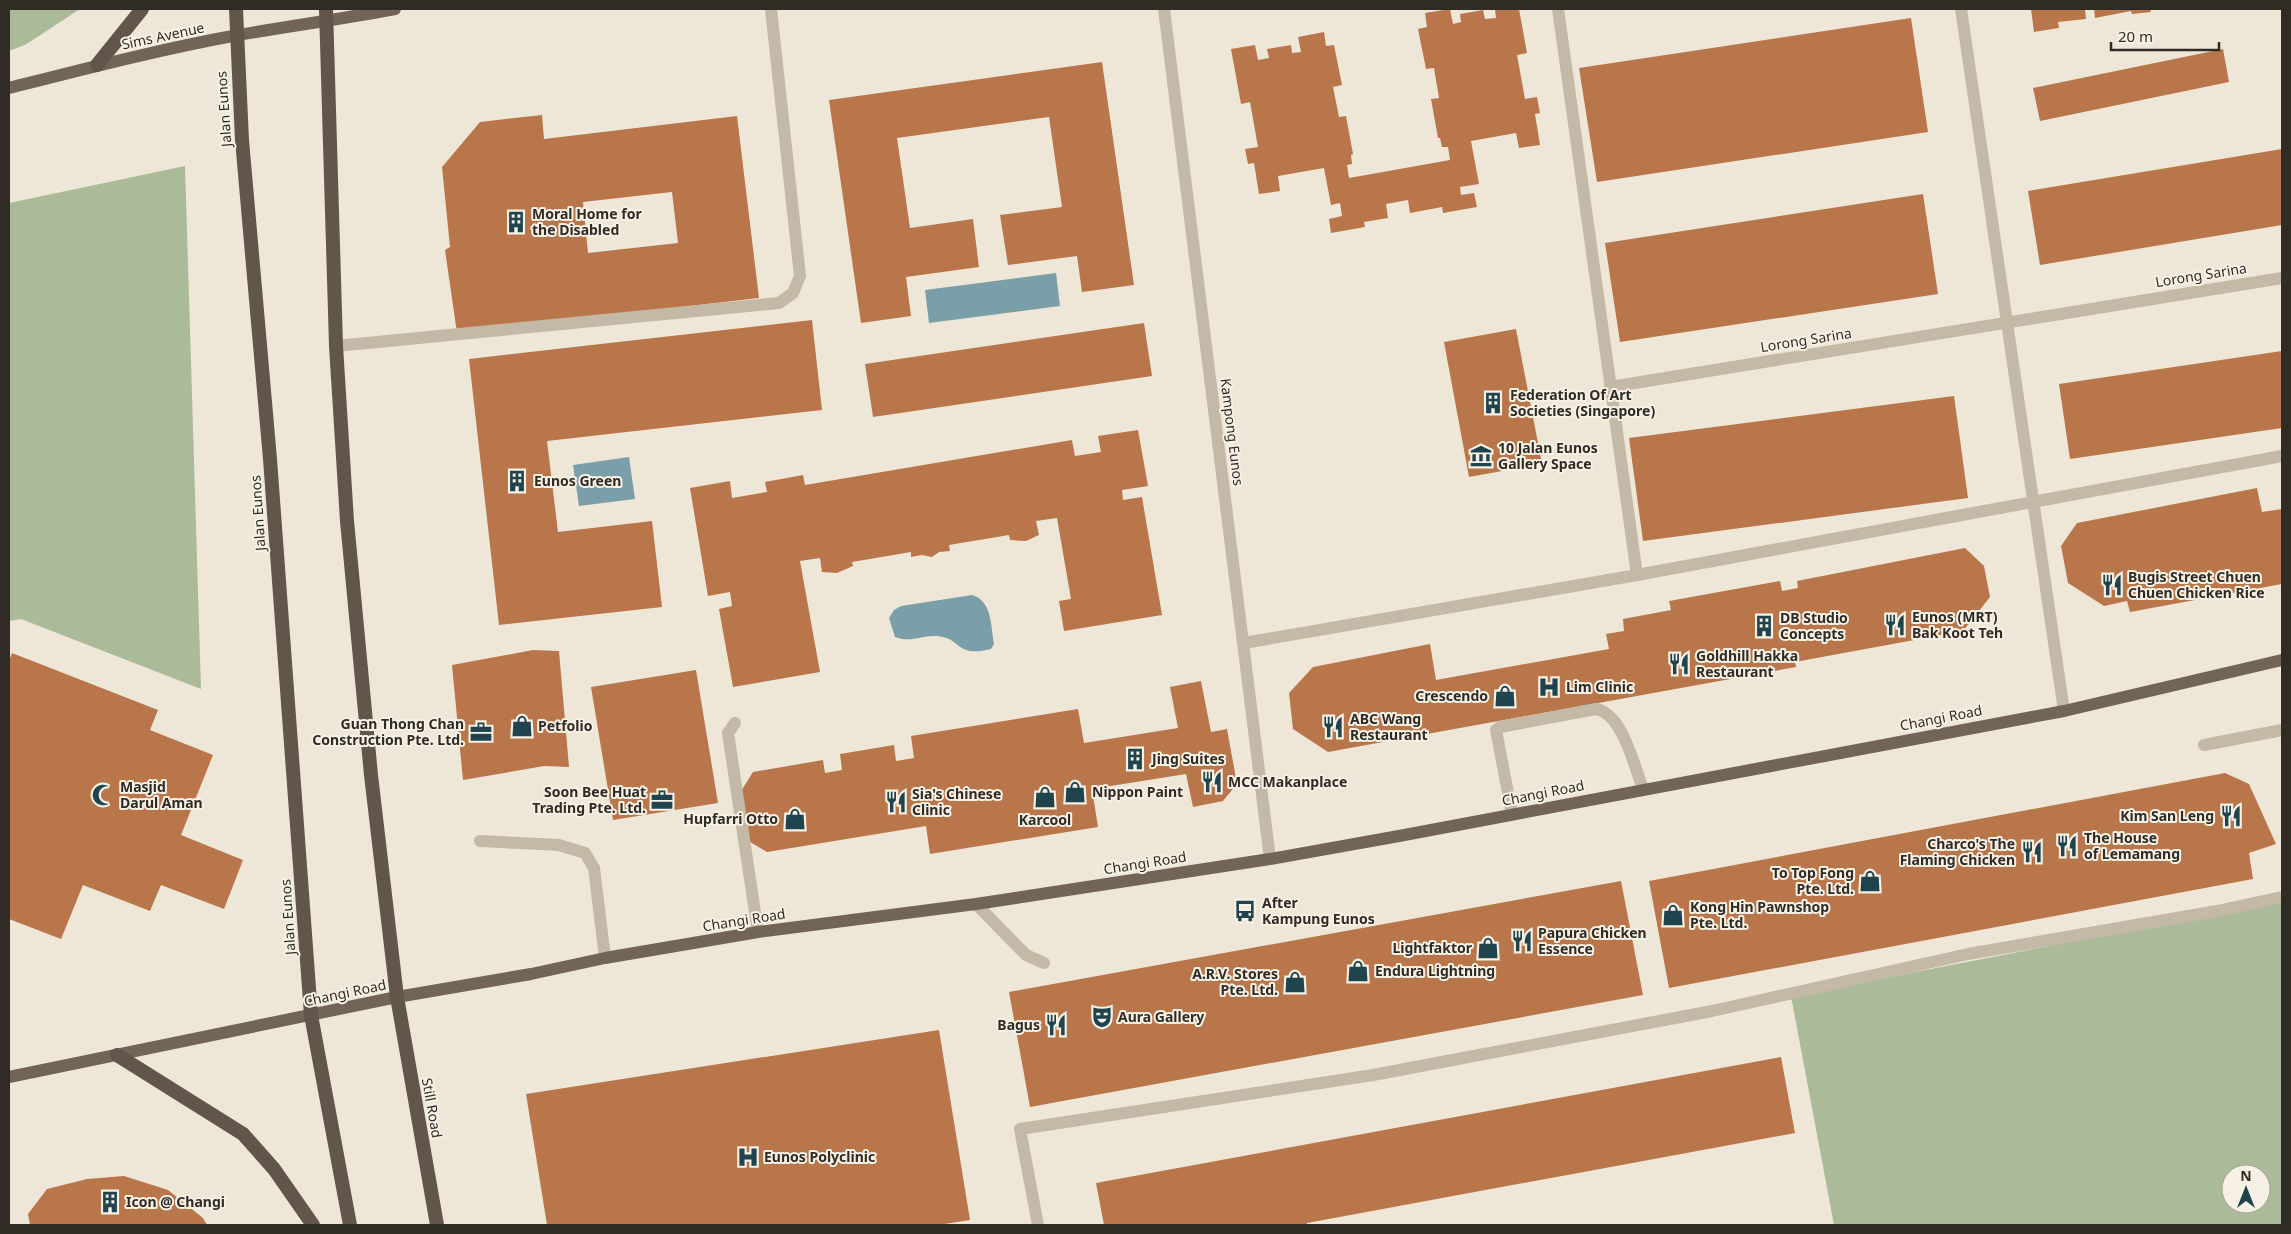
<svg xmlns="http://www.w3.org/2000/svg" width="2291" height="1234" font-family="'Noto Sans',sans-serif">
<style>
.green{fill:#abbb9a;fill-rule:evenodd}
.water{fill:#7b9fa8}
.building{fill:#b9764b;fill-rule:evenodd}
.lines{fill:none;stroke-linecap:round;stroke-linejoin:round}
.service{stroke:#c4b8a6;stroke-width:12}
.minor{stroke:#c4b8a6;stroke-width:12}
.primary{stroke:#726558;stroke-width:12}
.trunk{stroke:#62564b;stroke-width:14}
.labels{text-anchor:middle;stroke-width:4;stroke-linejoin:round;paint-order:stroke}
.street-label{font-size:14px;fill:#312b26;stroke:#f6f1e4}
.poi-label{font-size:14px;font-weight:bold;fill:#312b26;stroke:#f6f1e4;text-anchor:start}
</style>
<rect width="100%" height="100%" fill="#eee7d8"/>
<g class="green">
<path d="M9 9H80L25 45 9 51Z"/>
<path d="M185 166 201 689 21 619 9 621V203Z"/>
<path d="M2282 901V1225H1834L1791 996ZM2231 1174H2261V1204H2231Z"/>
</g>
<g class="water">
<path d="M1056 273 1060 306 929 323 925 290Z"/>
<path d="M629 457 635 499 579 506 573 465Z"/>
<path d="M972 595C992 600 991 627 994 644L991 649C955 658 962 638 937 636 922 635 910 643 895 637L889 618 894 610 901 606Z"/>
</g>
<g class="building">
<path d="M1450 9 1453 24 1461 22 1460 14 1483 10 1485 19 1496 18 1495 9H1519L1527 53 1517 55 1525 99 1537 97 1540 113 1535 114 1540 145 1519 148 1516 133 1471 141 1479 184 1460 187 1461 195 1474 193 1477 207 1443 213 1442 207 1410 213 1408 200 1386 204 1388 218 1364 222 1365 227 1331 233 1329 219 1342 216 1340 203 1331 205 1324 168 1278 176 1280 191 1259 194 1254 163 1248 164 1245 149 1258 147 1250 102 1241 104 1231 49 1255 45 1258 60 1269 58 1267 49 1291 45 1292 53 1301 52 1298 37 1324 32 1326 46 1334 45 1342 85 1333 87 1339 117 1346 116 1353 154 1351 155 1352 164 1347 165 1349 178 1450 160 1448 147H1442L1440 138H1438L1431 99 1439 98 1434 68 1426 69 1418 29 1427 27 1425 13Z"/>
<path d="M2031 9H2085L2086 19 2058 22 2059 28 2034 32Z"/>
<path d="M2094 9H2150L2151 12 2132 14 2131 11 2095 18Z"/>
<path d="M1911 18 1928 132 1597 182 1579 68Z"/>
<path d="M2223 49 2229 82 2040 121 2033 88Z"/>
<path d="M1102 62 1134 285 1082 292 1077 256 1008 265 1000 215 1062 207 1049 117 897 138 910 228 973 219 979 267 906 277 911 316 861 323 829 100Z"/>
<path d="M542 115 544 139 737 116 759 298 457 333 445 250 450 247 442 167 480 122ZM672 192 678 243 588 253 583 202Z"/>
<path d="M2282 149V225L2040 265 2028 191Z"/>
<path d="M1923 194 1938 294 1620 342 1605 243Z"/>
<path d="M812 320 822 410 547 441 558 532 652 521 662 607 499 625 469 359Z"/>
<path d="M1144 323 1152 376 873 417 865 364Z"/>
<path d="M1516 329 1542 464 1469 477 1444 342Z"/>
<path d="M2282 351V428L2070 459 2059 384Z"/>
<path d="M1954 396 1968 498 1643 541 1629 438Z"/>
<path d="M1138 430 1148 486 1122 490 1123 500 1142 497 1162 615 1064 631 1059 601 1071 599 1057 518 1036 521 1039 535 1026 541 1010 540 1009 535 949 545 950 551 939 552 932 557 922 555 911 557V552L852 562 853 566 837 573 822 572 820 558 800 561 820 672 733 687 719 609 732 606 730 592 708 596 690 488 730 481 732 498 767 492 765 482 803 475 805 485 1072 440 1075 456 1101 452 1098 436Z"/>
<path d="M2257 488 2262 512 2282 509V584L2130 612 2127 601 2104 606 2068 583 2061 546 2077 523Z"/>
<path d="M1965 548 1984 566 1990 597 1963 631 1795 662 1796 667 1328 752 1293 729 1289 693 1313 667 1430 644 1436 680 1609 649 1606 634 1624 631 1623 619 1671 610 1669 601 1780 581 1782 591 1798 588 1797 581Z"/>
<path d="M533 650 559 651 569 767 544 766 463 780 452 665Z"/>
<path d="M12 653 158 710 150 730 213 755 181 835 243 860 224 909 161 885 150 911 83 885 61 939 9 919V661Z"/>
<path d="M696 670 718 803 613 820 591 687Z"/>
<path d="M1201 681 1211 732 1227 729 1237 784 1223 801 1193 807 1186 774 1092 789 1098 827 930 854 926 826 767 852 750 842 741 791 753 772 823 760 825 773 842 770 840 754 894 745 896 761 914 758 911 736 1078 709 1084 743 1178 728 1170 687Z"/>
<path d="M2225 773 2249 784 2276 844 2249 853 2253 879 1669 988 1649 881Z"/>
<path d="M1621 881 1643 995 1030 1107 1009 992Z"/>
<path d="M939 1030 970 1220 938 1225H547L526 1094Z"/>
<path d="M1781 1057 1795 1133 1307 1223V1225H1104L1096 1183Z"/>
<path d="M124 1176 168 1190 203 1218 207 1225H30L28 1214 47 1189 87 1179Z"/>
</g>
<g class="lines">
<g class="service">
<path d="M1558 9 1637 575"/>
<path d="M336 346 779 303 793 293 800 276 771 9"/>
<path d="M1610 387 2282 278"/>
<path d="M1244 643 1637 575 2282 456"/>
<path d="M735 723 728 733 758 932"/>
<path d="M2204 745 2282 730"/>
<path d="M1512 814 1496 730 1500 727 1596 709C1623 714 1634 766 1643 789"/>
<path d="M480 841 559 845 585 853 594 868 605 958"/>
<path d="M976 904 1026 955 1044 963"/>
<path d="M1038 1225 1020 1129 1373 1075 1712 1011 1968 954 2217 911 2282 897"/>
</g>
<g class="minor">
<path d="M1164 9 1270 859"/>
<path d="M1961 9 2064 711"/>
</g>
<g class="primary">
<path d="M9 88C84 69 161 49 238 35 290 26 342 19 395 9"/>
<path d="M9 1077 397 997 531 974 605 958 758 932 976 904 1270 859 1399 836 2064 711 2282 660"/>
</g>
<g class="trunk">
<path d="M236 9 242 140 270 459 311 1015 350 1225"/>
<path d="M326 9 336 346 347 521 371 775 397 997 437 1225"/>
<path d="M97 65 142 9"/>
<path d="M117 1055 243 1134 274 1169 313 1225"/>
</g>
</g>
<defs>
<g id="building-bare" transform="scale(1.725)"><path d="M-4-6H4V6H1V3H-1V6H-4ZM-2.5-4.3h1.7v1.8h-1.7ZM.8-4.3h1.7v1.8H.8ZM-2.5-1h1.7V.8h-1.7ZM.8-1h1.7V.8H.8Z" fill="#20444e" stroke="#f6f1e4" stroke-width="2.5" paint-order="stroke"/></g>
<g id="museum-bare" transform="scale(1.725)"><path d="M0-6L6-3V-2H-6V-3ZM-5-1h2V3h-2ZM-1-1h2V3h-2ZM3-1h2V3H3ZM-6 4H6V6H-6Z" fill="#20444e" stroke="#f6f1e4" stroke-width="2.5" paint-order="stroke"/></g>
<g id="restaurant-bare" transform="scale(1.725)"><path d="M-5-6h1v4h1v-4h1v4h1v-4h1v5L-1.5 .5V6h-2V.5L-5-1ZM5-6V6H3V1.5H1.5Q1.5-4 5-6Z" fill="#20444e" stroke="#f6f1e4" stroke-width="2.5" paint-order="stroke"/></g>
<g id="hospital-bare" transform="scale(1.725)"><path d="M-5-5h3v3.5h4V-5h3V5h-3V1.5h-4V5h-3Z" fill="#20444e" stroke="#f6f1e4" stroke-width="2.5" paint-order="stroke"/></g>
<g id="shop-bare" transform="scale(1.725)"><path d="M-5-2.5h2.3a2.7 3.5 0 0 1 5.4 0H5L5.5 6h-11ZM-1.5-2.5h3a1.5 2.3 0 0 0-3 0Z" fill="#20444e" stroke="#f6f1e4" stroke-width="2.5" paint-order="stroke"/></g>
<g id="office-bare" transform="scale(1.725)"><path d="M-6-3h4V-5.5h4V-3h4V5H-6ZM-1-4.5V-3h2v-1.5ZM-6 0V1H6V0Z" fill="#20444e" stroke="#f6f1e4" stroke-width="2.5" paint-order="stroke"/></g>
<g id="mosque-bare" transform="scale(1.725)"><path d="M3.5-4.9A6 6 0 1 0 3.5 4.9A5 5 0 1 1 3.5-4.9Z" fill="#20444e" stroke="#f6f1e4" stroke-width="2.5" paint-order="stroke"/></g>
<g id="bus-bare" transform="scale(1.725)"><path d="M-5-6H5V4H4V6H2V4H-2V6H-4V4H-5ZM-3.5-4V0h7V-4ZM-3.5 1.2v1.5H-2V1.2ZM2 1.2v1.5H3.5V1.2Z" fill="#20444e" stroke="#f6f1e4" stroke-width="2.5" paint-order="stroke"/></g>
<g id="theatre-bare" transform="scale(1.725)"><path d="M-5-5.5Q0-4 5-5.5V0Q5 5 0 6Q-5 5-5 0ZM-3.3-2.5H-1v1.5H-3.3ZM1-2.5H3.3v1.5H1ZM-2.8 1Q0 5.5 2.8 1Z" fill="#20444e" stroke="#f6f1e4" stroke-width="2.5" paint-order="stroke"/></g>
</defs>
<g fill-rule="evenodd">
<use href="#building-bare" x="516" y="222"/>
<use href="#building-bare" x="1493" y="403"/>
<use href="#museum-bare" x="1481" y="456"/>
<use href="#building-bare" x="517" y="481"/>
<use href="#restaurant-bare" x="2112" y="585"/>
<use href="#restaurant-bare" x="1895" y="625"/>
<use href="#building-bare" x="1764" y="626"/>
<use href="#restaurant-bare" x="1679" y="664"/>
<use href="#hospital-bare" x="1549" y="687"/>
<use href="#shop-bare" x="1505" y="696"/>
<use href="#shop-bare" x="522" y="726"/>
<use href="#restaurant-bare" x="1333" y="727"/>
<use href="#office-bare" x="481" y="732"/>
<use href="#building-bare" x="1135" y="759"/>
<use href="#restaurant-bare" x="1212" y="782"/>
<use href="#shop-bare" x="1075" y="792"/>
<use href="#mosque-bare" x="103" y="795"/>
<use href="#shop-bare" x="1045" y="797"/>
<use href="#office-bare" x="662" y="800"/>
<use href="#restaurant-bare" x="896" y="802"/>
<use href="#restaurant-bare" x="2231" y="816"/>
<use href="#shop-bare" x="795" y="819"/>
<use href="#restaurant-bare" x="2067" y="846"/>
<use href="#restaurant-bare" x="2032" y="852"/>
<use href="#shop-bare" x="1870" y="881"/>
<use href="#bus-bare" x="1245" y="911"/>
<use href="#shop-bare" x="1673" y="915"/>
<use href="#restaurant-bare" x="1522" y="941"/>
<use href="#shop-bare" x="1488" y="948"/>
<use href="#shop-bare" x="1358" y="971"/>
<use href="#shop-bare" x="1295" y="982"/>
<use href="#theatre-bare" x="1102" y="1017"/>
<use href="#restaurant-bare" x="1056" y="1025"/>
<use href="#hospital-bare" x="748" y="1157"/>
<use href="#building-bare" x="110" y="1202"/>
</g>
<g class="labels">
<g class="street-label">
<text transform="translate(163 36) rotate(-12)" y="5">Sims Avenue</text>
<text transform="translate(224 109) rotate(-94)" y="5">Jalan Eunos</text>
<text transform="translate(2201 275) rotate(-9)" y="5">Lorong Sarina</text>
<text transform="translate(1806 340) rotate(-9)" y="5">Lorong Sarina</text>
<text transform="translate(1232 432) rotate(83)" y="5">Kampong Eunos</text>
<text transform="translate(258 513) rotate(-94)" y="5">Jalan Eunos</text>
<text transform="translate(1941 718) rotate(-11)" y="5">Changi Road</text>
<text transform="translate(1543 793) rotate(-11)" y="5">Changi Road</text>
<text transform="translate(1145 863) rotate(-9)" y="5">Changi Road</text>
<text transform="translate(288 917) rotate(-94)" y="5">Jalan Eunos</text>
<text transform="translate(744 920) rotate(-9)" y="5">Changi Road</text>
<text transform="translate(345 993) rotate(-12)" y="5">Changi Road</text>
<text transform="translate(432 1108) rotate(80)" y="5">Still Road</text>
</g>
<g class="poi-label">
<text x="532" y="219">Moral Home for<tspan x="532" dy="16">the Disabled</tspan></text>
<text x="1510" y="400">Federation Of Art<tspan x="1510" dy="16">Societies (Singapore)</tspan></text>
<text x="1498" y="453">10 Jalan Eunos<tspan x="1498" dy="16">Gallery Space</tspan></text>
<text x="534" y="486">Eunos Green</text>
<text x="2128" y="582">Bugis Street Chuen<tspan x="2128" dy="16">Chuen Chicken Rice</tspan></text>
<text x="1912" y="622">Eunos (MRT)<tspan x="1912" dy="16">Bak Koot Teh</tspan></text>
<text x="1780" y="623">DB Studio<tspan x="1780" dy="16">Concepts</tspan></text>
<text x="1696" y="661">Goldhill Hakka<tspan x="1696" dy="16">Restaurant</tspan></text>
<text x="1566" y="692">Lim Clinic</text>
<text x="1488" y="701" text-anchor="end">Crescendo</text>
<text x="1350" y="724">ABC Wang<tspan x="1350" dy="16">Restaurant</tspan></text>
<text x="464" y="729" text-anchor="end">Guan Thong Chan<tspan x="464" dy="16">Construction Pte. Ltd.</tspan></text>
<text x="538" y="731">Petfolio</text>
<text x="1152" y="764">Jing Suites</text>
<text x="1228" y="787">MCC Makanplace</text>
<text x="120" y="792">Masjid<tspan x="120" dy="16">Darul Aman</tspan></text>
<text x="646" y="797" text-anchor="end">Soon Bee Huat<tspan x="646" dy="16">Trading Pte. Ltd.</tspan></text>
<text x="1092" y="797">Nippon Paint</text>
<text x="912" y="799">Sia's Chinese<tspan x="912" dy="16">Clinic</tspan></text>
<text x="2214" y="821" text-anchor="end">Kim San Leng</text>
<text x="778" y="824" text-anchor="end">Hupfarri Otto</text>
<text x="1045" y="825" text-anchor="middle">Karcool</text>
<text x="2084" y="843">The House<tspan x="2084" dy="16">of Lemamang</tspan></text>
<text x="2015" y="849" text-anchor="end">Charco's The<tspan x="2015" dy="16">Flaming Chicken</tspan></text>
<text x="1854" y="878" text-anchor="end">To Top Fong<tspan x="1854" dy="16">Pte. Ltd.</tspan></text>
<text x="1262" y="908">After<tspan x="1262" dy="16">Kampung Eunos</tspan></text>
<text x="1690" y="912">Kong Hin Pawnshop<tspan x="1690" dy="16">Pte. Ltd.</tspan></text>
<text x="1538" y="938">Papura Chicken<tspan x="1538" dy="16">Essence</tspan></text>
<text x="1472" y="953" text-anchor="end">Lightfaktor</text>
<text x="1375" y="976">Endura Lightning</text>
<text x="1278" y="979" text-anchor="end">A.R.V. Stores<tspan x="1278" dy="16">Pte. Ltd.</tspan></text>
<text x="1118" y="1022">Aura Gallery</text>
<text x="1040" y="1030" text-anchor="end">Bagus</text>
<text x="764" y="1162">Eunos Polyclinic</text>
<text x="126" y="1207">Icon @ Changi</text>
</g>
</g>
<rect width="2291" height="1234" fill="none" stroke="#312b26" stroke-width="20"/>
<g transform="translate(2246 1189)"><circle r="24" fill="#f6f1e4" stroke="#a7a298"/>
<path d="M0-4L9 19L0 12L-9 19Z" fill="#20444e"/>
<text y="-8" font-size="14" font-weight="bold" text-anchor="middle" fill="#312b26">N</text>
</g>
<path d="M2111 42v8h108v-8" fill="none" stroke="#312b26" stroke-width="2.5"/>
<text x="2118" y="42" font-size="15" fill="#312b26" stroke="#f6f1e4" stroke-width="4" paint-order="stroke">20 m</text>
</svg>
